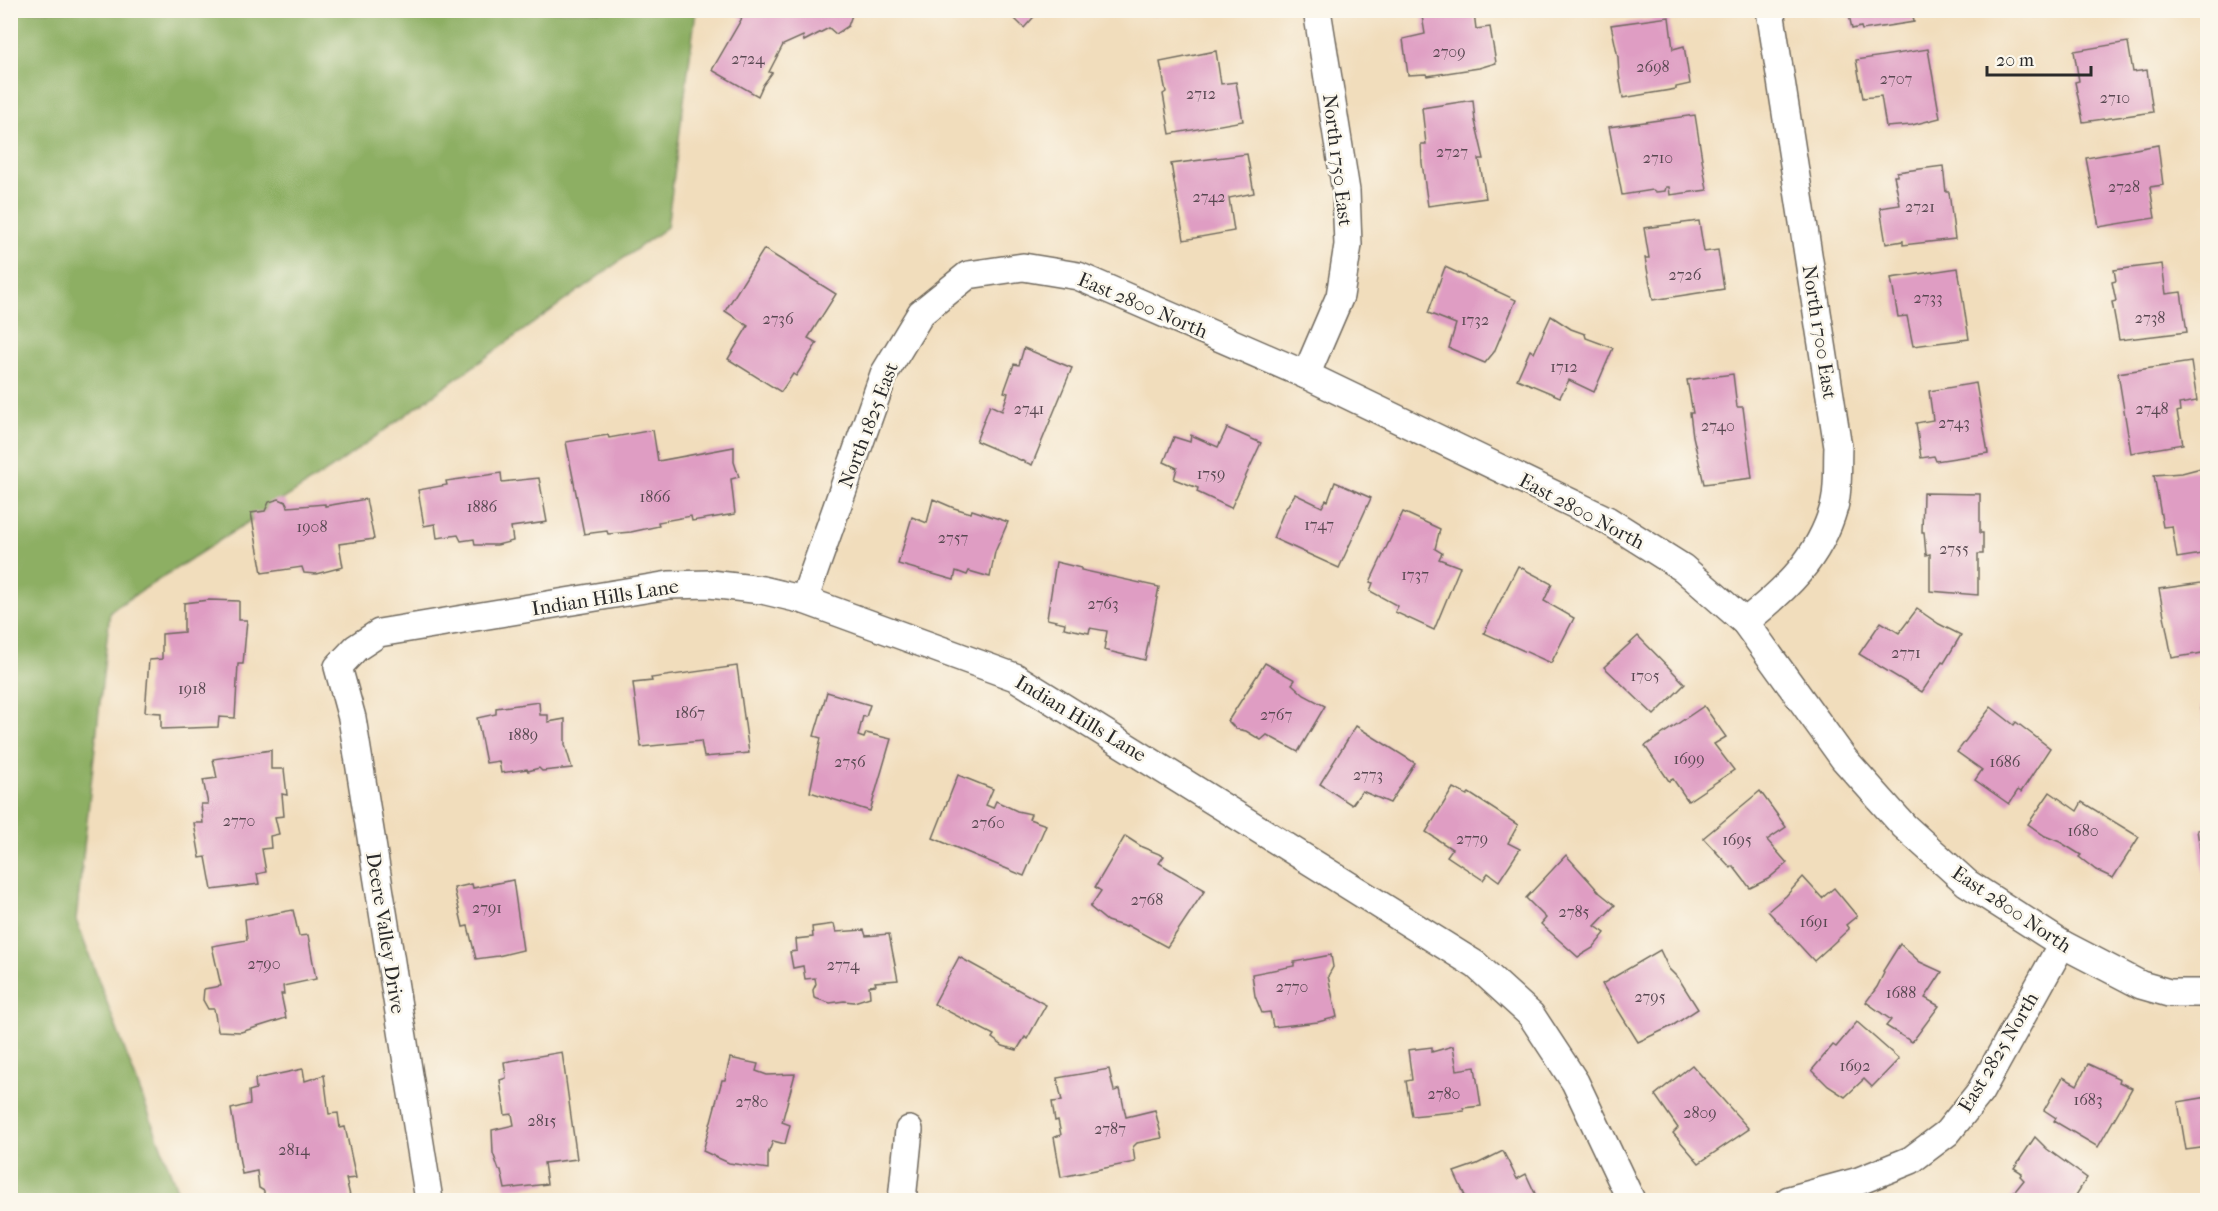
<svg xmlns="http://www.w3.org/2000/svg" width="2218" height="1211" font-family="'IM FELL French Canon',serif">
<style>
.forest{fill:#8daf63;stroke:#5c6d47;stroke-width:1.5}
.building{fill:#df9dc3}
.lines{fill:none;stroke-linecap:round;stroke-linejoin:round}
.minor-casing{stroke:#70695e;stroke-width:30}
.minor{stroke:#fff;stroke-width:27}
.labels{text-anchor:middle;stroke-width:5;stroke-linejoin:round;paint-order:stroke}
.number-label{font-size:16px;fill:#584851}
.street-label{font-size:20px;fill:#2b2b2b;stroke:#fbf7ec}
</style>
<rect width="100%" height="100%" fill="#fbf7ec"/>
<filter id="ink" filterUnits="userSpaceOnUse"><feTurbulence type="fractalNoise" baseFrequency=".0167" numOctaves="2"/><feDisplacementMap in="SourceGraphic" scale="12" xChannelSelector="R" yChannelSelector="G"/><feConvolveMatrix kernelMatrix="1 2 1 2 8 2 1 2 1" color-interpolation-filters="sRGB"/></filter>
<filter id="wash" filterUnits="userSpaceOnUse"><feTurbulence type="fractalNoise" baseFrequency=".008" numOctaves="4" result="noise"/><feDisplacementMap in="SourceGraphic" scale="24" xChannelSelector="R" yChannelSelector="G"/><feGaussianBlur stdDeviation="1.35" result="paint"/><feColorMatrix in="noise" values="0 0 0 0 0 0 0 0 0 0 0 0 0 0 0 0 0 1.4 0 .05"/><feComposite in="paint" operator="in"/></filter>
<g filter="url(#wash)">
<rect width="100%" height="100%" fill="#f1ddbc"/>
<path class="forest" d="M10 11H696L667 227 332 468 110 611 76 920 181 1200H11Z"/>
<g id="blocks">
<g class="building">
<path d="M736 10H851L852 15 848 26 836 34 829 28 804 41 803 36 783 45 769 72 772 73 763 85 758 96 712 70 742 18 734 14Z"/>
<path d="M1006 10H1040L1024 28Z"/>
<path d="M1151 10H1186V12L1153 16Z"/>
<path d="M1421 10 1474 12 1476 29 1490 27 1496 63 1479 68 1427 76 1426 74 1408 75 1403 39 1425 34Z"/>
<path d="M1848 10H1912L1914 22 1862 30 1861 27 1852 29Z"/>
<path d="M1669 17 1673 49 1684 46 1690 84 1676 87V89L1623 98 1619 75 1618 57 1611 25Z"/>
<path d="M2128 42 2133 72 2147 70 2153 112 2083 122 2075 82 2079 81 2074 51Z"/>
<path d="M1928 49 1940 118 1912 125 1886 127 1881 96 1863 98 1856 60Z"/>
<path d="M1216 51 1221 84 1236 82 1243 121 1170 134 1163 94 1166 92 1160 62Z"/>
<path d="M1473 100 1475 121 1484 159H1479L1486 198 1428 206 1422 163 1421 144H1426L1422 108Z"/>
<path d="M1695 115 1707 190 1670 195 1669 187H1666L1665 191 1656 192 1653 190 1622 195 1609 127Z"/>
<path d="M2158 145 2163 185 2150 187 2155 218 2099 227 2086 158Z"/>
<path d="M1247 154 1254 193 1229 198 1234 231 1184 240 1171 164Z"/>
<path d="M1943 166 1946 192H1949L1955 239 1903 245V241L1886 244 1880 208 1900 205 1894 176H1897V172Z"/>
<path d="M1699 221 1704 252 1718 250 1724 289 1653 300 1645 258H1649L1644 228Z"/>
<path d="M764 249 836 294 808 338 817 343 796 376 793 374 781 392 728 359 748 326 725 311Z"/>
<path d="M2162 264 2166 294 2181 292 2187 332 2119 340 2112 302 2116 301 2112 282 2116 281 2114 270Z"/>
<path d="M1445 267 1516 300 1494 352 1485 363 1449 348 1456 324 1428 313Z"/>
<path d="M1958 268 1969 339 1913 346 1907 316 1898 317 1891 278Z"/>
<path d="M1551 316 1571 329 1585 334 1586 338 1613 348 1594 392 1569 380 1560 397 1517 379 1530 350 1534 353Z"/>
<path d="M1024 348 1072 368 1032 465 976 441 990 405 1002 411 1008 393 1004 392 1014 364 1019 365Z"/>
<path d="M2191 362 2197 401 2179 404 2180 411 2177 412 2183 444 2131 453 2118 373Z"/>
<path d="M1733 374 1737 407H1743L1752 478 1704 484 1693 436 1690 413H1693L1687 380Z"/>
<path d="M1976 383 1988 453 1936 461 1934 456 1921 458 1916 423 1933 420 1929 391Z"/>
<path d="M1227 428 1261 443 1231 508 1197 492 1198 488 1174 479 1177 468 1164 462 1174 437 1190 442 1191 435 1218 447Z"/>
<path d="M653 430 658 461 734 447V462L739 477 731 479 735 514 692 521 691 516 658 522 659 526 631 532 608 534 607 531 584 534 566 442 608 435 609 438Z"/>
<path d="M2205 467 2208 475V553L2177 558 2172 526 2163 527 2154 475 2182 473Z"/>
<path d="M501 473 502 482 539 478 547 522 511 527 513 541 497 545H475L474 539 461 541 458 535 437 538 435 524 424 526 418 490 447 485 446 481Z"/>
<path d="M1335 482 1371 498 1339 568 1273 538 1284 511 1295 494 1322 507 1326 500 1328 501Z"/>
<path d="M1923 493 1980 494V533H1983V554H1978V595L1930 591V554L1926 555 1924 532H1922Z"/>
<path d="M279 499 286 502 288 507 325 504V506L366 499 374 539 339 544 343 567 316 574 304 573 302 567 262 573 251 513 265 511 269 502Z"/>
<path d="M933 499 954 508 971 513 972 510 1008 522 995 552 990 577 969 571 967 575 956 571 954 580 898 564 912 517 927 523Z"/>
<path d="M1403 512 1440 529 1435 549 1442 553 1439 559 1460 567 1434 630 1395 612 1398 606 1370 591 1373 583 1370 582Z"/>
<path d="M1056 562 1081 568V570L1159 587 1145 660 1104 650 1107 631 1090 628 1089 633 1064 628 1065 623 1047 619Z"/>
<path d="M1518 566 1552 584 1544 601 1574 618 1551 663 1484 633Z"/>
<path d="M2208 582V652L2172 658 2159 589Z"/>
<path d="M209 600 239 601V620H247L243 664H238L235 718 219 717 218 727 161 729V713L145 712 149 660 162 659V634L184 632V603Z"/>
<path d="M1917 609 1939 624 1961 635 1944 663 1942 662 1922 692 1859 654 1881 622 1899 633Z"/>
<path d="M1638 636 1685 684 1654 715 1604 667Z"/>
<path d="M1265 663 1295 680 1292 684 1304 695 1325 706 1298 752 1267 735 1261 740 1246 731 1236 729 1228 721Z"/>
<path d="M737 666 749 753 704 757 701 741 641 747 633 683 652 681 651 678Z"/>
<path d="M827 692 870 705 866 717 863 716 858 736 864 738 866 733 891 739 870 811 810 792 821 738 814 736Z"/>
<path d="M539 702 540 715H548V722L565 719V745L572 768 542 771 539 768 528 771 527 769 501 773 499 761 486 763 477 718 496 714V708Z"/>
<path d="M2208 704V739H2206L2201 705Z"/>
<path d="M1704 706 1726 737 1714 744 1734 770 1688 801 1673 779 1669 781 1645 746Z"/>
<path d="M1991 707 2014 725 2016 722 2050 748 2021 792 2018 790 2009 804 1975 780 1982 770 1957 752Z"/>
<path d="M1356 726 1415 763 1390 803 1362 791 1352 805 1320 784Z"/>
<path d="M271 750V769H284L287 795 282 794 284 816 275 817 279 834 270 836 271 848 262 849 266 872 257 874 259 884 212 890 206 857 200 858 194 823H203L201 804H208L203 780 217 778 213 759Z"/>
<path d="M958 775 993 789 986 805 993 808 996 801 1017 811 1031 814 1029 819 1046 825 1024 876 933 838Z"/>
<path d="M1453 788 1467 795 1469 793 1518 825 1508 843 1520 849 1499 881 1488 873 1483 880 1447 856 1452 849 1426 832Z"/>
<path d="M1760 791 1786 827 1767 840 1787 863 1768 879 1750 888 1733 866 1731 868 1703 838Z"/>
<path d="M2050 792 2077 811 2082 802 2139 837 2113 878 2096 870 2079 857 2081 855 2060 842 2045 836 2028 824Z"/>
<path d="M2208 828V889H2206L2197 830Z"/>
<path d="M1125 836 1142 847 1164 856 1159 863 1205 890 1167 947 1127 925 1126 927 1107 921 1090 907 1101 891 1095 887Z"/>
<path d="M1566 855 1600 893 1615 905 1595 926 1605 933 1593 948 1578 957 1541 924 1546 918 1526 898Z"/>
<path d="M1803 877 1822 898 1834 888 1857 916 1846 925 1849 929 1814 961 1768 911 1786 896Z"/>
<path d="M513 880 523 950 498 956 476 959 468 926 463 927 454 888 472 884 473 888Z"/>
<path d="M293 910 299 936 308 935 316 979 283 986 284 994H281L286 1018 241 1032 218 1031 214 1009H208L203 1000 204 989 221 986 212 946 247 940 245 919Z"/>
<path d="M834 924 836 932 864 930 866 936 889 934 898 980 875 982 876 985 869 986 870 997 854 1002 844 1001 830 1003 814 998 813 990 816 984 815 978 805 979 803 966 793 968 790 952 797 951 796 939 813 937 812 927Z"/>
<path d="M1900 944 1920 962 1942 972 1925 998 1939 1006 1912 1042 1886 1026 1891 1020 1866 1002 1877 987 1884 973 1883 971Z"/>
<path d="M1660 950 1669 969 1679 979 1698 1009 1672 1026 1638 1042 1602 984Z"/>
<path d="M1331 955 1333 967 1328 976 1337 1017 1318 1022 1273 1027 1270 1012 1262 1013 1255 996 1252 974 1294 966V962Z"/>
<path d="M959 957 1046 1005 1027 1039 1025 1037 1017 1050 1003 1046 992 1038 994 1035 934 1004Z"/>
<path d="M1857 1022 1899 1059 1872 1087 1864 1079 1845 1097 1828 1086 1812 1070 1833 1045 1836 1047Z"/>
<path d="M1453 1046 1457 1070 1475 1067 1481 1106 1463 1108 1464 1111 1412 1116 1406 1081 1412 1080 1408 1050 1432 1047V1052Z"/>
<path d="M562 1052 577 1159 544 1163 547 1184 505 1189 501 1170H499L493 1153 492 1130 514 1125 512 1114 505 1115 500 1080 506 1078 504 1062Z"/>
<path d="M730 1058 758 1064 756 1071 767 1075 795 1074 782 1122 790 1125 785 1144 773 1141 768 1154V1169L729 1163 703 1151 722 1080H725Z"/>
<path d="M2088 1064 2120 1079 2119 1082 2132 1088 2098 1147 2054 1121 2056 1118 2044 1110 2063 1077 2077 1085Z"/>
<path d="M1692 1065 1749 1129 1699 1163 1673 1133 1678 1128 1655 1095Z"/>
<path d="M303 1069 305 1081 324 1075 329 1114 338 1113 340 1128 345 1127 356 1178 346 1179 351 1200H276L275 1195H264V1191L259 1188 257 1171 242 1174 231 1109 250 1104 249 1091 256 1089 255 1079Z"/>
<path d="M1109 1069 1114 1091 1120 1089 1126 1117 1155 1110 1162 1138 1137 1143 1133 1147 1135 1162 1061 1177 1054 1137 1061 1135 1058 1120 1055 1121 1052 1102 1062 1101 1057 1078Z"/>
<path d="M2208 1097V1147L2186 1150 2178 1102Z"/>
<path d="M2035 1137 2047 1149 2087 1178 2073 1200H2008L2024 1180 2020 1176 2022 1173 2014 1168Z"/>
<path d="M1503 1151 1517 1179 1526 1174 1538 1200H1467L1454 1172 1477 1164Z"/>
</g>
</g>
</g>
<g filter="url(#ink)">
<use href="#blocks" fill-opacity="0" stroke="#70695e" stroke-width="1.5"/>
<g class="lines">
<g class="minor-casing">
<g id="minor">
<path d="M1306 375 1340 296 1348 245 1346 191 1317 10"/>
<path d="M804 600 884 374 921 313 968 275 1023 267 1078 276 1306 375 1607 520 1683 568 1745 622 1844 759 1904 826 1967 883 2062 944 2141 985 2169 993H2208"/>
<path d="M1745 622C1786 589 1819 559 1834 507 1839 489 1837 465 1838 447L1770 10"/>
<path d="M429 1200 352 718 338 667 356 648 379 633 669 585 710 584 762 590 804 600 1015 677 1476 965 1531 1015 1575 1082 1631 1200"/>
<path d="M902 1200 909 1130"/>
<path d="M1789 1200 1859 1181 1911 1160 1947 1133 1980 1092 2062 944"/>
</g>
</g>
<use href="#minor" class="minor"/>
</g>
</g>
<g class="labels">
<g class="number-label">
<text x="1449" y="57">2709</text>
<text x="748" y="64">2724</text>
<text x="1653" y="72">2698</text>
<text x="1896" y="84">2707</text>
<text x="1201" y="99">2712</text>
<text x="2115" y="103">2710</text>
<text x="1452" y="157">2727</text>
<text x="1658" y="163">2710</text>
<text x="2124" y="192">2728</text>
<text x="1209" y="202">2742</text>
<text x="1920" y="212">2721</text>
<text x="1685" y="280">2726</text>
<text x="1928" y="303">2733</text>
<text x="2150" y="323">2738</text>
<text x="778" y="324">2736</text>
<text x="1475" y="325">1732</text>
<text x="1564" y="372">1712</text>
<text x="1029" y="414">2741</text>
<text x="2152" y="414">2748</text>
<text x="1954" y="428">2743</text>
<text x="1718" y="431">2740</text>
<text x="1211" y="479">1759</text>
<text x="655" y="502">1866</text>
<text x="482" y="512">1886</text>
<text x="1319" y="530">1747</text>
<text x="312" y="532">1908</text>
<text x="953" y="543">2757</text>
<text x="1954" y="554">2755</text>
<text x="1415" y="580">1737</text>
<text x="1103" y="609">2763</text>
<text x="1906" y="658">2771</text>
<text x="1645" y="681">1705</text>
<text x="192" y="694">1918</text>
<text x="690" y="718">1867</text>
<text x="1276" y="720">2767</text>
<text x="523" y="740">1889</text>
<text x="1689" y="764">1699</text>
<text x="850" y="767">2756</text>
<text x="2005" y="767">1686</text>
<text x="1368" y="780">2773</text>
<text x="239" y="826">2770</text>
<text x="988" y="828">2760</text>
<text x="2083" y="836">1680</text>
<text x="1472" y="844">2779</text>
<text x="1737" y="845">1695</text>
<text x="1147" y="905">2768</text>
<text x="487" y="913">2791</text>
<text x="1574" y="917">2785</text>
<text x="1814" y="927">1691</text>
<text x="264" y="969">2790</text>
<text x="843" y="970">2774</text>
<text x="1292" y="992">2770</text>
<text x="1901" y="998">1688</text>
<text x="1650" y="1002">2795</text>
<text x="1855" y="1071">1692</text>
<text x="1444" y="1099">2780</text>
<text x="2088" y="1105">1683</text>
<text x="752" y="1107">2780</text>
<text x="1700" y="1118">2809</text>
<text x="542" y="1126">2815</text>
<text x="1110" y="1134">2787</text>
<text x="294" y="1155">2814</text>
</g>
<g class="street-label">
<text transform="translate(1338 160) rotate(83)" y="7">North 1750 East</text>
<text transform="translate(1143 305) rotate(23)" y="7">East 2800 North</text>
<text transform="translate(1820 332) rotate(81)" y="7">North 1700 East</text>
<text transform="translate(868 425) rotate(-69)" y="7">North 1825 East</text>
<text transform="translate(1582 511) rotate(28)" y="7">East 2800 North</text>
<text transform="translate(605 597) rotate(-9)" y="7">Indian Hills Lane</text>
<text transform="translate(1081 718) rotate(31)" y="7">Indian Hills Lane</text>
<text transform="translate(2012 909) rotate(34)" y="7">East 2800 North</text>
<text transform="translate(386 933) rotate(81)" y="7">Deere Valley Drive</text>
<text transform="translate(1998 1052) rotate(-59)" y="7">East 2825 North</text>
</g>
</g>
<rect width="2218" height="1211" fill="none" stroke="#fbf7ec" stroke-width="36"/>
<path d="M1987 66v9h104v-9" fill="none" stroke="#2b2b2b" stroke-width="3"/>
<text x="1996" y="66" font-size="18" fill="#2b2b2b" stroke="#fbf7ec" stroke-width="4.5" paint-order="stroke">20 m</text>
</svg>
